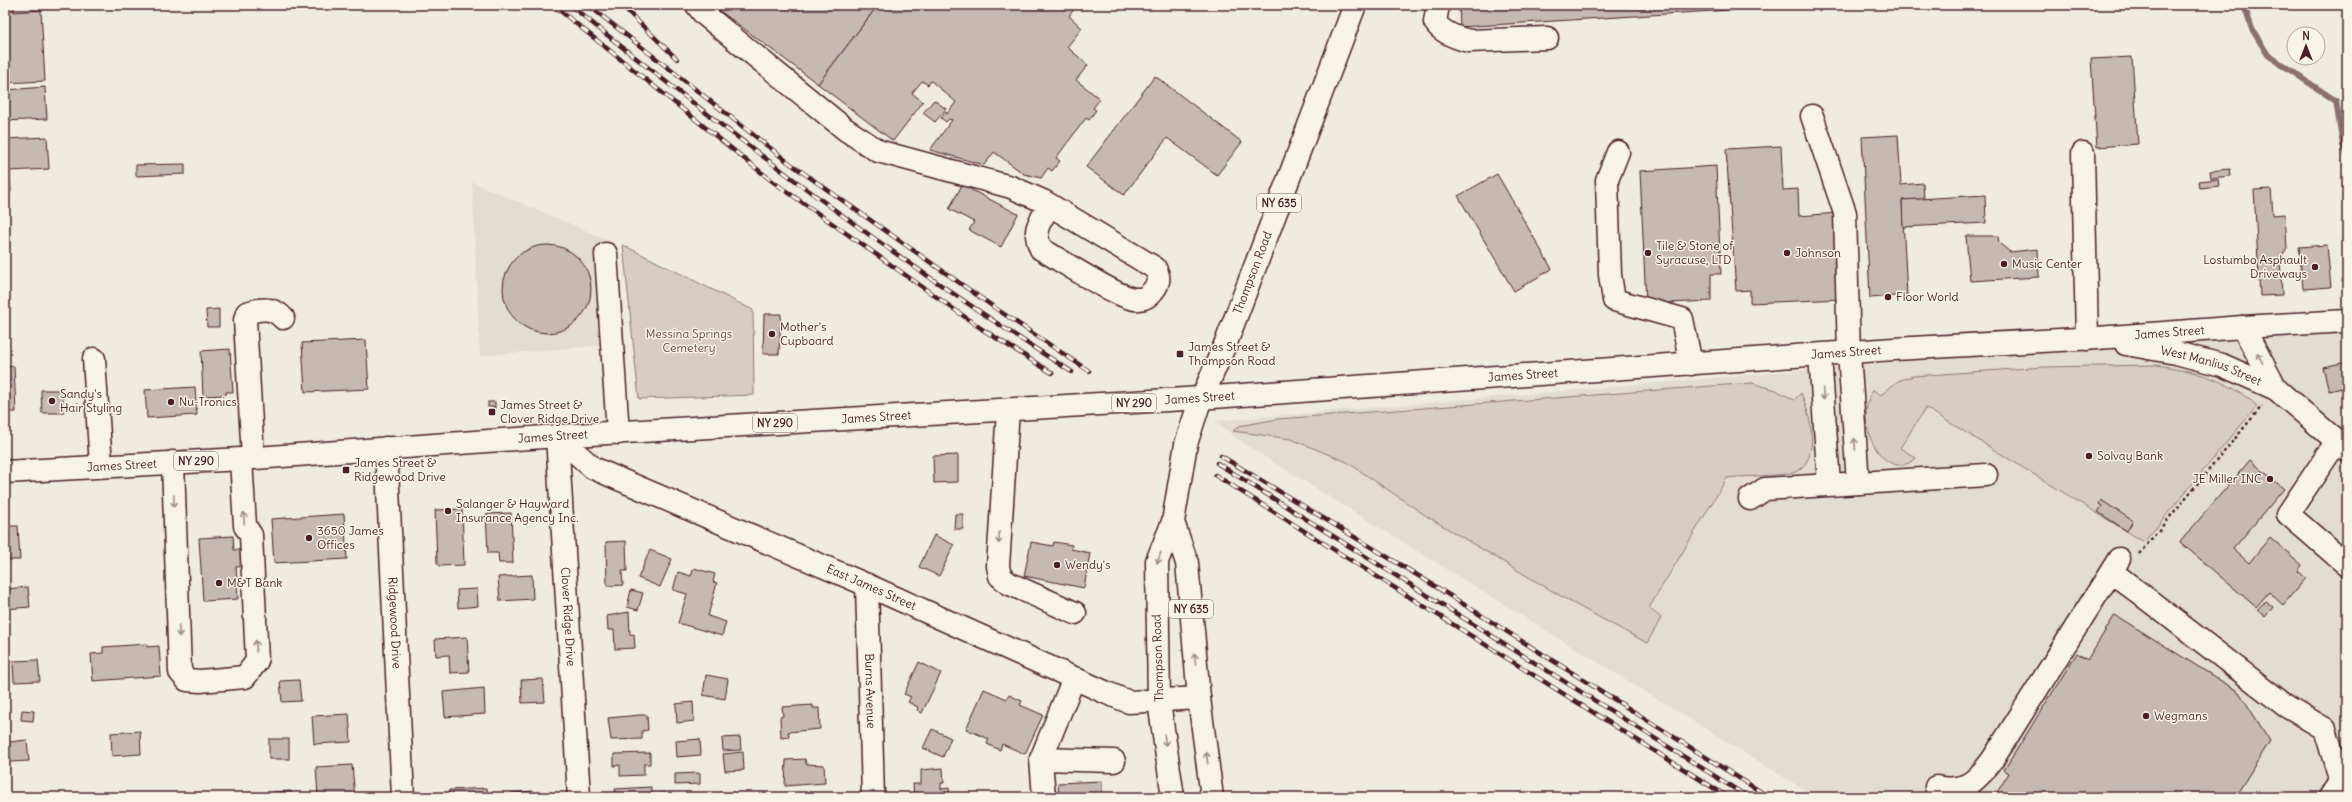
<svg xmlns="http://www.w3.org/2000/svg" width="2352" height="802" font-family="Delius,sans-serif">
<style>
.built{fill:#e3dcd2}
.green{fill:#d8cdc6;stroke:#917678}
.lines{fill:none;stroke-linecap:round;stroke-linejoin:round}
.stream{stroke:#8b6f72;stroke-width:6}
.building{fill:#c6b8b3;stroke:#4a1f2b}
.minor-casing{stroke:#4a1f2b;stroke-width:25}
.major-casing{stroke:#4a1f2b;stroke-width:25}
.path{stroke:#4a1f2b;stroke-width:2.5;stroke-dasharray:3 3;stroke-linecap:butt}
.minor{stroke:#f7f3e8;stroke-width:22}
.major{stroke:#f7f3e8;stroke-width:22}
.rail-casing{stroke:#4a1f2b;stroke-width:4.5}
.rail{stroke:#f7f3e8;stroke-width:3;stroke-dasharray:9;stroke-linecap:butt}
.oneway{stroke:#a0898a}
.poi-dot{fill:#4a1f2b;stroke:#f7f3e8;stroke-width:1.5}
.labels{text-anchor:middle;stroke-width:3;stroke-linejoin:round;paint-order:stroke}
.shield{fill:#f7f3e8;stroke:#7e5f64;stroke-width:1}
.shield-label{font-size:11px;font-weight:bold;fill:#4a1f2b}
.poi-label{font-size:12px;fill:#4a1f2b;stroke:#f7f3e8;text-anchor:start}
.street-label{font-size:12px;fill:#4a1f2b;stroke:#f7f3e8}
.park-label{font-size:12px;fill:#6e4a52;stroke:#f7f3e8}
</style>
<rect width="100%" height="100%" fill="#f0ebe0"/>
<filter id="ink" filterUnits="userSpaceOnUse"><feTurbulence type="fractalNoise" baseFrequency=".025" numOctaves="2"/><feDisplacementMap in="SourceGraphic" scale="8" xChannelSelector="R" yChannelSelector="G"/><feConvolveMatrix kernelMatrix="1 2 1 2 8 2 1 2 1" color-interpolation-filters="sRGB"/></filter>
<g filter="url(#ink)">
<g class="built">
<path d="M472 182 615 243 619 344 480 356Z"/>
<path d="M2347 323V797H1816L1247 446 1215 421Z"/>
</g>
<g class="green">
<path d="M623 245 753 310 754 395 639 399Z"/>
<path d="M2156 365C2194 370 2229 380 2257 406L2144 542 1926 408 1900 448 1916 458C1886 486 1851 424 1873 390L1881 395 1898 381 1913 376 2044 367Z"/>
<path d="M1752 383 1776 390 1794 400 1801 393C1810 413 1822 460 1795 472 1784 476 1742 476 1727 478L1649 608 1661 618 1647 643 1569 601 1428 517 1347 462 1291 439 1233 431 1239 426 1278 419Z"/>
</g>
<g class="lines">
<path class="stream" d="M2244 5 2252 29 2268 55 2336 101 2343 145 2347 155"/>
</g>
<g class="building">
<path d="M5 5H14V12L41 10 45 81 5 83Z"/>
<path d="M712 5H878L818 84Z"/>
<path d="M878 5H1077L1069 16 1082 28 1067 47 1088 65 1076 80 1100 99 1093 108 1096 110 1089 120 1086 118 1056 158 1060 161 1052 171 1048 168 1041 178 1024 174 994 152 984 165 930 150 952 120 949 119 946 122 941 118 946 112 947 114 956 102 931 81 928 85 922 81 912 93 923 102 893 141 818 84Z"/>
<path d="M1459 5H1761V8L1460 27Z"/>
<path d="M2132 57 2138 144 2097 147 2091 59Z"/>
<path d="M1155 76 1242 142 1217 175 1167 138 1124 195 1086 167Z"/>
<path d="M45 87 47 119 5 121V90Z"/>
<path d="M934 100 946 109 935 122 923 113Z"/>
<path d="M1898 135 1901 185 1923 183 1924 199 1902 200 1907 295 1870 298 1862 137Z"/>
<path d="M47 137 49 169 10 171 11 192 5 193V139Z"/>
<path d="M1781 146 1783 190 1798 189 1799 216 1838 213 1843 299 1750 303V290L1736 291 1726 149Z"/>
<path d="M185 164V174L136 176V165Z"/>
<path d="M1716 166 1721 274H1711V301L1646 304 1640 171Z"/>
<path d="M2230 169 2231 176 2211 178 2210 171Z"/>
<path d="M1497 174 1552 269 1514 291 1458 196Z"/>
<path d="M2218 179 2219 186 2200 188 2199 181Z"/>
<path d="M962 185 1018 214 1001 247 969 230 974 222 949 209Z"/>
<path d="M2271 189 2273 215 2285 214 2287 248 2280 259 2282 295 2260 296 2254 190Z"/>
<path d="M1985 195 1986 223 1903 227 1902 200Z"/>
<path d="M1966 236H1998L1999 243 2010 252 2038 249 2039 277 1970 281Z"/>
<path d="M2327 245 2331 287 2303 289 2299 247Z"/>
<circle cx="547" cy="289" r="44"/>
<path d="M219 309V327H207L206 310Z"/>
<path d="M764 314H781L779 354H763Z"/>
<path d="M366 340 369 389 305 392 302 343Z"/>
<path d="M230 349 233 392H226V395L203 396 201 351Z"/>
<path d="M2347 362V387L2329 391 2323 367Z"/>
<path d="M14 366 16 412H5V367Z"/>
<path d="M195 387 197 415 147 418 145 390Z"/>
<path d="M41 390H63V413H42Z"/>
<rect x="488" y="402" width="7" height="5"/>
<path d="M958 455V482L934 483 933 456Z"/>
<path d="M2250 460 2284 489 2233 549 2249 563 2270 537 2302 565 2298 571 2306 578 2283 605 2269 592 2256 607 2180 542Z"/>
<path d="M2101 500 2133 521 2127 531 2098 512 2102 506 2099 504Z"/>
<path d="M462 509 464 565 439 566 437 563 435 510Z"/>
<path d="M511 513 513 563H499L498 553H488L486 514Z"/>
<path d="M344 514 347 559 274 563 271 519Z"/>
<path d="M955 514H963V529H954Z"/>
<path d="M5 526H18L20 560H5Z"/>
<path d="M934 535 954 545 939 576 919 567Z"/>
<path d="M233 536 234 550 249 549 250 566 236 567 238 599 203 601 199 538Z"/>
<path d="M626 541 627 571H622L623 585 607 586 606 542Z"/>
<path d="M1031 542 1053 546 1054 542 1072 545 1071 549 1090 553 1084 588 1024 576Z"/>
<path d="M650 550 672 559 660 587 638 578Z"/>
<path d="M694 568 715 574 713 582 717 583 708 616 726 622 722 636 678 623 687 594 673 590 678 572 691 576Z"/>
<path d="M532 575 533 599 500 601 498 577Z"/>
<path d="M28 587 30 607 5 609V589Z"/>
<path d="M477 589 478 606 458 608 457 590Z"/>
<path d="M631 590 643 593 638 610 627 607Z"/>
<path d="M2265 601 2273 607 2265 617 2257 610Z"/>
<path d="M629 612 630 635 634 634 635 648 615 649 614 630H608L607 616Z"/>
<path d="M2115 615 2239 692 2270 741 2235 797H1994L2009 773 2004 770 2077 653 2087 660Z"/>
<path d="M5 635H7L8 653H5Z"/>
<path d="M467 637 469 672 450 673 449 655 436 656 435 639Z"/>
<path d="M147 644V647L159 646 161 676 93 681 91 654 103 653V647Z"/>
<path d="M38 660 40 681 14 682 13 661Z"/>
<path d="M919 662 941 673 922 713 917 710 918 707 908 702 911 697 904 694Z"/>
<path d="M706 675 728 679 725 699 703 695Z"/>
<path d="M543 679 545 702 522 703 521 680Z"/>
<path d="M299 680 301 701 282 702 280 681Z"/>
<path d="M484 688 485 714 445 717 443 692Z"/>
<path d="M984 689 1007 699 1009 695 1022 701 1020 705 1043 715 1025 754 1002 744 1000 750 987 744 989 739 966 729Z"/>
<path d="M693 702 694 721 677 723 676 704Z"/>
<path d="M813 705V708H819L820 729 788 732 789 737 781 738 780 717 783 716 782 707Z"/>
<path d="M22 710 34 711 33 721 21 720Z"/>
<path d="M349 714 351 742 314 744 312 716Z"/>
<path d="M640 715H647L648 730 642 731V739L611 740 608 718Z"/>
<path d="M932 729 951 738 943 757 923 748Z"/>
<path d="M140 731 141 754 112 756 111 733Z"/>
<path d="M740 737 741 750 723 751 722 738Z"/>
<rect x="269" y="739" width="20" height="20"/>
<path d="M700 739 701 755 677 757 676 741Z"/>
<path d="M27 740 29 761 11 762 9 742Z"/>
<path d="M743 752 744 770 725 771 723 754Z"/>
<path d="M650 753V764H644V775L620 776V765L614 766V754Z"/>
<path d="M805 759 806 764 824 765 825 783 785 786 786 760Z"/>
<path d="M352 765 355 797H318L316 767Z"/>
<path d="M943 768 944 783H941V789L949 788 950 797H914L913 784H921V770Z"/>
<path d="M698 773 700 774V784L675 785V774Z"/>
<path d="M1102 781V797H1059L1058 783Z"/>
<path d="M651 787 652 794 665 793 666 797H616L615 789Z"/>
<path d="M487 788 488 797H449V790Z"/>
<path d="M291 791V797H272V792Z"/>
<path d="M534 791V797H512L511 793Z"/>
<path d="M32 792V794H39V797H12V794Z"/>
</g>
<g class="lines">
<g class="minor-casing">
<g id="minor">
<path d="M697 5 704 14 845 129 878 151 1011 187 1043 201 1155 268C1159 276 1160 280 1155 288 1150 295 1145 300 1135 299 1118 298 1059 259 1041 249 1032 229 1039 223 1050 205"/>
<path d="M1438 5 1435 22C1442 33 1457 38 1469 41L1547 38"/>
<path d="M1812 116 1845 213 1849 353 1858 483"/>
<path d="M1618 152 1607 180 1610 275 1614 300 1682 319 1691 364"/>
<path d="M2083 153 2087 339"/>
<path d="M606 254 618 433"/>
<path d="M2243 327 2347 321"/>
<path d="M1820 355 1829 484"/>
<path d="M94 359 101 466"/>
<path d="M1008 410 998 566 1000 576 1008 583 1075 613"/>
<path id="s1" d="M557 436 593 468 867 585 1107 693 1129 702 1199 698"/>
<path id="s2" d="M557 436 579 797"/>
<path d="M2337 441 2288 514 2347 565"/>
<path id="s3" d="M386 448 403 797"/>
<path d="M253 458 245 320 247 313C261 308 273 307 283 318"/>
<path d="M173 462 180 672 187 680 200 681 245 677 257 661 251 535 245 526 241 459"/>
<path d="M1750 499 1765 489 1986 475"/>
<path d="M2112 572 2286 706 2325 729 2341 782 2331 797"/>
<path id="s4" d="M867 585 873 797"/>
<path d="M1041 759 1114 761"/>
<path d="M1936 787C1965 793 1976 782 1993 759L2119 559"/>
<path d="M1044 797 1041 759 1074 678"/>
</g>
</g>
<g class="major-casing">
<g id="major">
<path id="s5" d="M2126 344 2176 353 2222 365 2276 389 2347 450"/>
<path id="s6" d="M5 472 241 459 557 436 1185 399 1894 349 2097 338 2243 327 2276 389"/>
<path d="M1173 522 1187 563 1199 698 1212 797"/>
<path id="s7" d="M1173 797 1159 702 1157 561 1173 522 1186 444 1198 407 1227 340 1355 5"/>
</g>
</g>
<g class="path">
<path d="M494 407V415"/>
<path d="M2139 554 2262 406"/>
</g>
<use href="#minor" class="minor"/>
<use href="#major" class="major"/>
<g class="rail-casing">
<g id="rail">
<path d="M553 5 772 181 982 329 1052 373"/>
<path d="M570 5C731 136 897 261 1072 372"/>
<path d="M588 5 788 162 998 310 1089 371"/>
<path d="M621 5 677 59"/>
<path d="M1221 456 1422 578 1769 797"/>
<path d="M1217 463 1748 797"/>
<path d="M1215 475 1728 797"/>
</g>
</g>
<use href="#rail" class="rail"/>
</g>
<defs><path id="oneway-shaft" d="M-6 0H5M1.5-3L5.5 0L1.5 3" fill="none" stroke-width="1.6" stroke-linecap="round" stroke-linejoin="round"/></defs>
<g class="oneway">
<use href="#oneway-shaft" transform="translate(2260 358) rotate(-118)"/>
<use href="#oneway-shaft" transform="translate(1823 394) rotate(86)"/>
<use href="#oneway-shaft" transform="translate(1855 444) rotate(-94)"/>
<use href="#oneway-shaft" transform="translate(174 501) rotate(88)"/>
<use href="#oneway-shaft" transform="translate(244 518) rotate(-93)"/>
<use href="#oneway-shaft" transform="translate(999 538) rotate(93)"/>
<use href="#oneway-shaft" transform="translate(1159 558) rotate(108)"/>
<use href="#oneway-shaft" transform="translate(179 631) rotate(88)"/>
<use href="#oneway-shaft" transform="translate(256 646) rotate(-93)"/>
<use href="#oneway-shaft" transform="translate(1195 659) rotate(-95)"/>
<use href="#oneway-shaft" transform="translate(1165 740) rotate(82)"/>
<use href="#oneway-shaft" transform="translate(1207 758) rotate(-98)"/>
</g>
</g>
<g class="poi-dot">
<circle cx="1648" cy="253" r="4"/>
<circle cx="1787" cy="253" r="4"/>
<circle cx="2004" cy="264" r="4"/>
<circle cx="2315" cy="267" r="4"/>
<circle cx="1888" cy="297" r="4"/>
<circle cx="772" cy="334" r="4"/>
<rect x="1176" y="350" width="8" height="8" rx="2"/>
<circle cx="52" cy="401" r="4"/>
<circle cx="171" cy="402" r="4"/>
<rect x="488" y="408" width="8" height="8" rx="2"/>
<circle cx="2089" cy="456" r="4"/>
<rect x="342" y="466" width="8" height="8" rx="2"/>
<circle cx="2270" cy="479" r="4"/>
<circle cx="448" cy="511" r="4"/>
<circle cx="309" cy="538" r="4"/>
<circle cx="1057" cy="565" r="4"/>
<circle cx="219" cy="583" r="4"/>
<circle cx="2146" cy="716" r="4"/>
</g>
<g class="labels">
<g class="shield">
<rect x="1257" y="194" width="44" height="18" rx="3"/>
<rect x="1112" y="394" width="44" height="18" rx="3"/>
<rect x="753" y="414" width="44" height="18" rx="3"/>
<rect x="174" y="452" width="44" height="18" rx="3"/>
<rect x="1169" y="600" width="44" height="18" rx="3"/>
</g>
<g class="shield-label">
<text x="1279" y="207">NY 635</text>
<text x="1134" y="407">NY 290</text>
<text x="775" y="427">NY 290</text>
<text x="196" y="465">NY 290</text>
<text x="1191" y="613">NY 635</text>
</g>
<g class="poi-label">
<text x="1656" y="250">Tile &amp; Stone of<tspan x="1656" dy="14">Syracuse, LTD</tspan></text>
<text x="1795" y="257">Johnson</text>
<text x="2307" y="264" text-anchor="end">Lostumbo Asphault<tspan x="2307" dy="14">Driveways</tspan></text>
<text x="2012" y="268">Music Center</text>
<text x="1896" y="301">Floor World</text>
<text x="780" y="331">Mother's<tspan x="780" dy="14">Cupboard</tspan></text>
<text x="1188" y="351">James Street &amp;<tspan x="1188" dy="14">Thompson Road</tspan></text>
<text x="60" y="398">Sandy's<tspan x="60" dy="14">Hair Styling</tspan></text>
<text x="179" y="406">Nu-Tronics</text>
<text x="500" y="409">James Street &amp;<tspan x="500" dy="14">Clover Ridge Drive</tspan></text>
<text x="2097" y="460">Solvay Bank</text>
<text x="354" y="467">James Street &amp;<tspan x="354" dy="14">Ridgewood Drive</tspan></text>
<text x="2262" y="483" text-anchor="end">JE Miller INC</text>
<text x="456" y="508">Salanger &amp; Hayward<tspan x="456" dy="14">Insurance Agency Inc.</tspan></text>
<text x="317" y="535">3650 James<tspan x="317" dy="14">Offices</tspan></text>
<text x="1065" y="569">Wendy's</text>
<text x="227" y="587">M&amp;T Bank</text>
<text x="2154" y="720">Wegmans</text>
</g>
<g class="street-label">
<text dy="4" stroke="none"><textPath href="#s7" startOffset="542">Thompson Road</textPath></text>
<text dy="4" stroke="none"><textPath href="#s6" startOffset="2169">James Street</textPath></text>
<text dy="4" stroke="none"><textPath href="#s6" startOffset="1845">James Street</textPath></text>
<text dy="4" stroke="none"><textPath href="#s5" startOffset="88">West Manlius Street</textPath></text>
<text dy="4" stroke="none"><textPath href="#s6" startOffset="1521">James Street</textPath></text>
<text dy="4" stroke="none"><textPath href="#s6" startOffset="1197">James Street</textPath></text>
<text dy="4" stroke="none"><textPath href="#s6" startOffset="873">James Street</textPath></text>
<text dy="4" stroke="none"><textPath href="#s6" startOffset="549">James Street</textPath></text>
<text dy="4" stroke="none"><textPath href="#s6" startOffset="117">James Street</textPath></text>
<text dy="4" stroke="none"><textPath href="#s1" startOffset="351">East James Street</textPath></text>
<text dy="4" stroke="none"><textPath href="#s2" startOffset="181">Clover Ridge Drive</textPath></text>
<text dy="4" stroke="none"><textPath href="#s3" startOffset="175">Ridgewood Drive</textPath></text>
<text transform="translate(1158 658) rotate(-92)" y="4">Thompson Road</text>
<text dy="4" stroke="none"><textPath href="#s4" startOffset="106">Burns Avenue</textPath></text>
</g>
<g class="park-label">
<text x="689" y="338">Messina Springs<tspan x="689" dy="14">Cemetery</tspan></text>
</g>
</g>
<rect width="2352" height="802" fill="none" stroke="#f7f3e8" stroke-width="20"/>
<rect x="10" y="10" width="2332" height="782" fill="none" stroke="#4a1f2b" stroke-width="1.5" filter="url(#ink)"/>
<g transform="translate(2306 46)"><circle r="19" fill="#f7f3e8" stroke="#b29e9c"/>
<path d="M0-3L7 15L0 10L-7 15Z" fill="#4a1f2b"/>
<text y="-6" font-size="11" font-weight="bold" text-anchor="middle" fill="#4a1f2b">N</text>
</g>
</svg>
